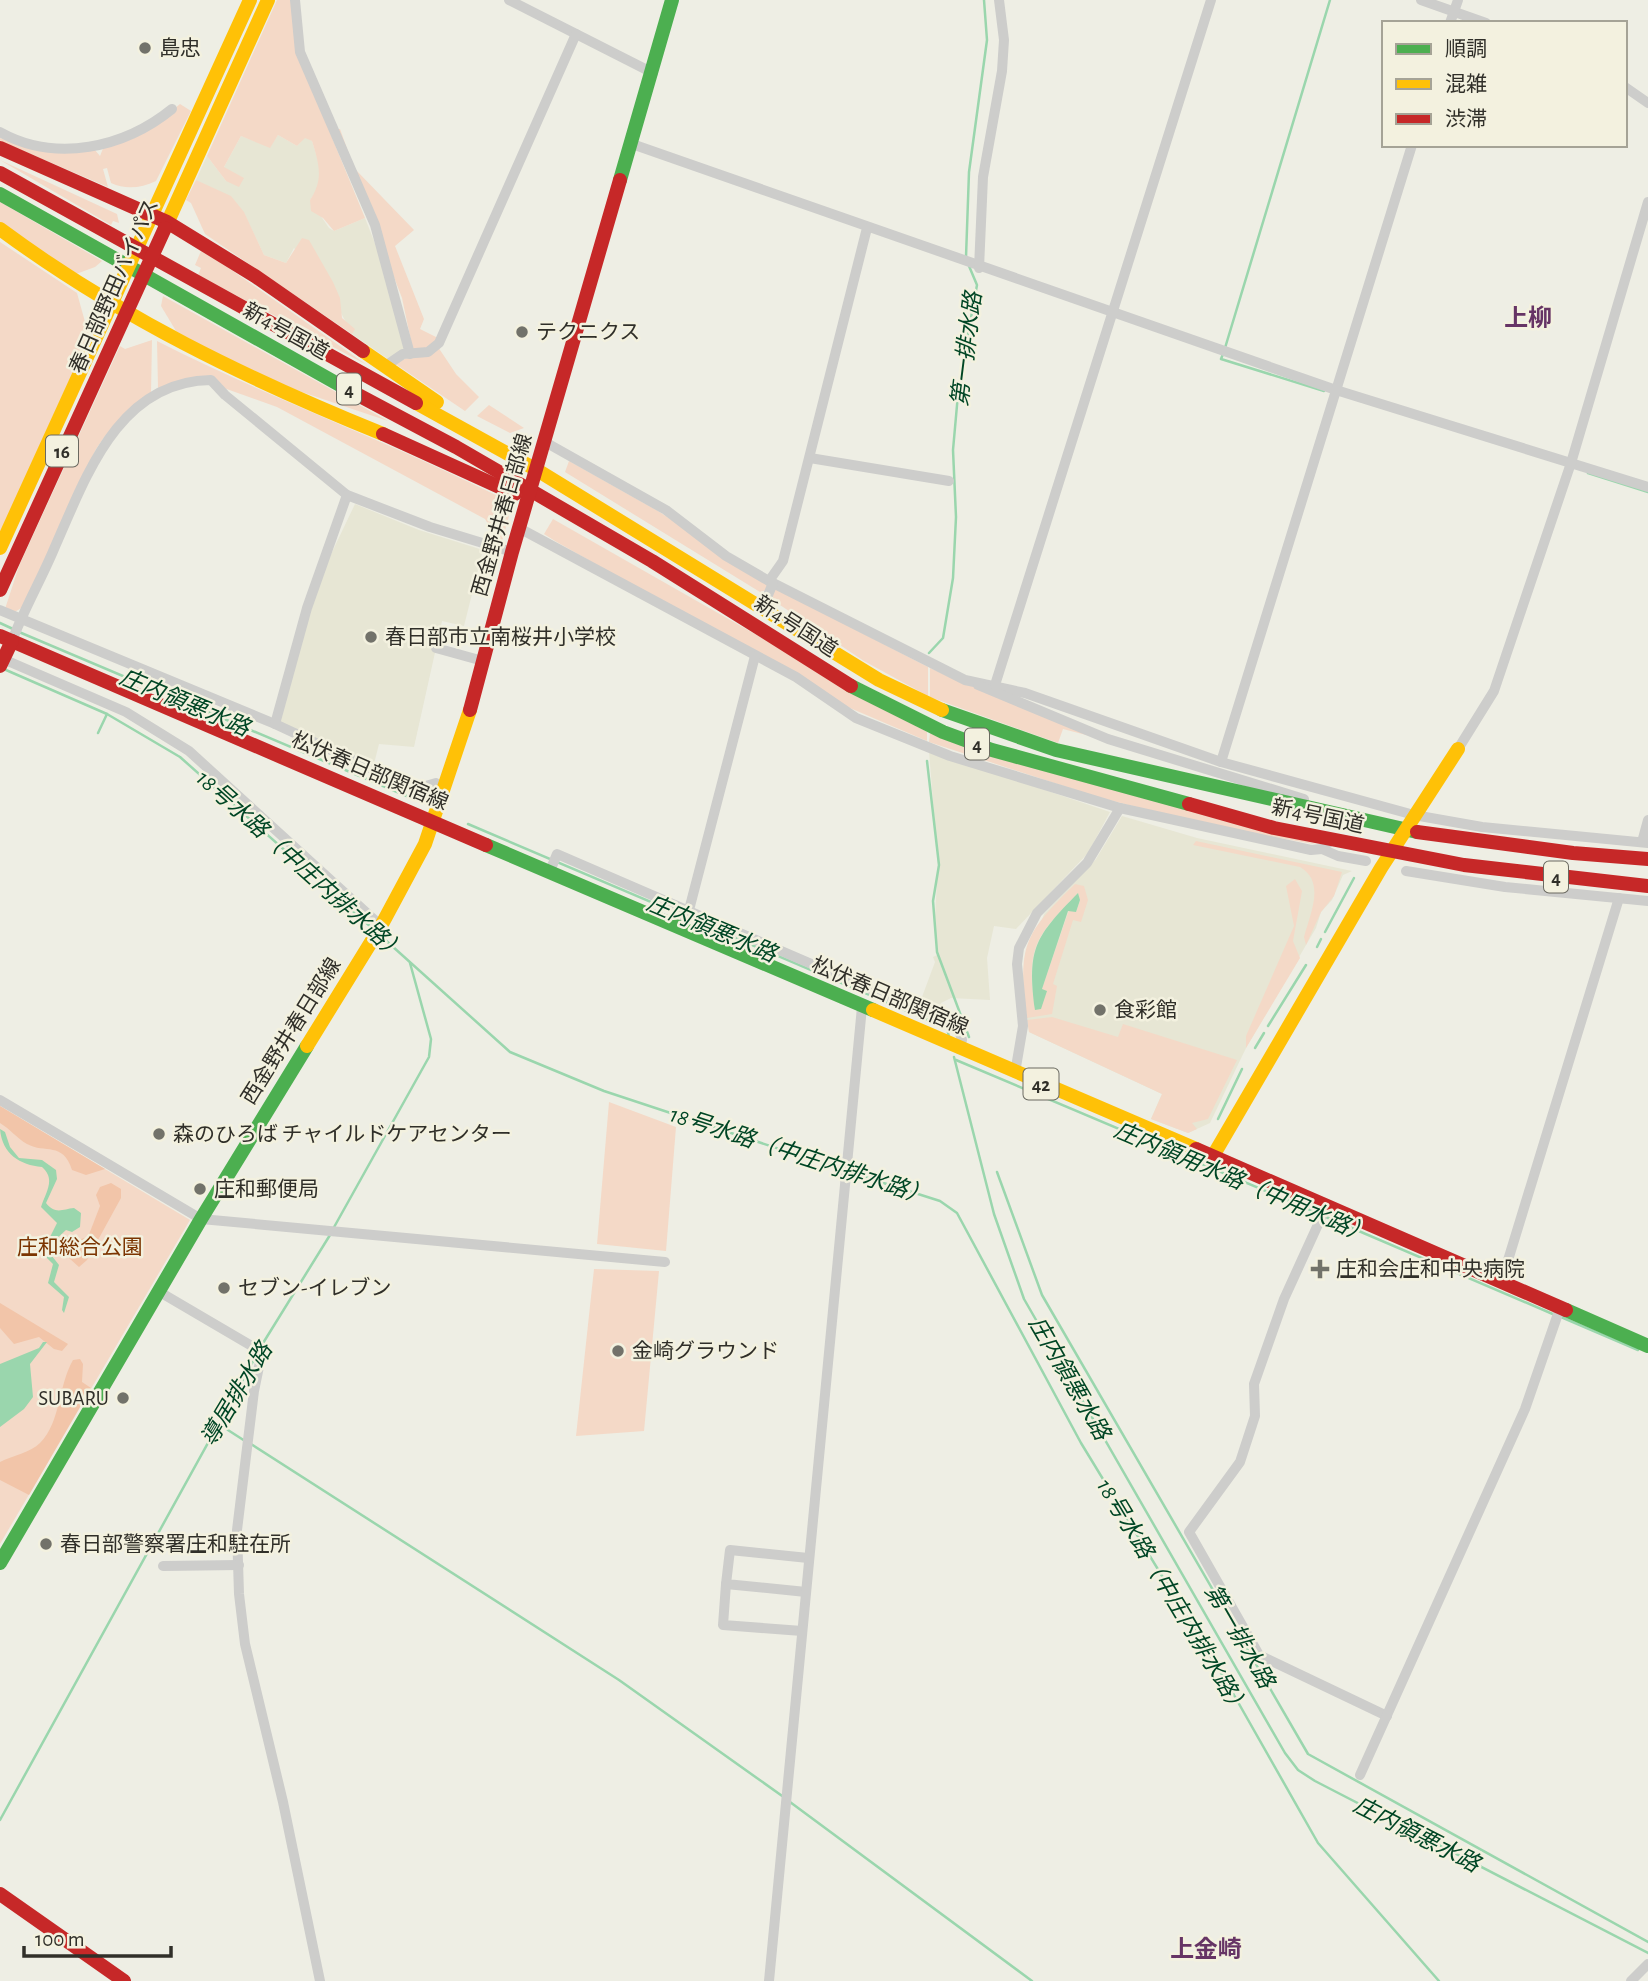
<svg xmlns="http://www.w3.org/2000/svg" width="1648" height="1981" font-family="'Alegreya Sans','Noto Sans JP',sans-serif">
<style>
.built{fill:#e7e6d4}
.green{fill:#f4d9c7;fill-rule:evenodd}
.forest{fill:#f2c5a9}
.water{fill:#9ad6ad}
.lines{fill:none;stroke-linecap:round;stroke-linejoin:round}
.stream{stroke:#9ad6ad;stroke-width:2.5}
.street{stroke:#cdcdcb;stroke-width:10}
.fast{stroke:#4caf50;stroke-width:14}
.slow{stroke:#ffc107;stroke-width:14}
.jam{stroke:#c62828;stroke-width:14}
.poi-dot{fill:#72726a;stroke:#f3f1df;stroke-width:2.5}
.labels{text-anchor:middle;stroke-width:5;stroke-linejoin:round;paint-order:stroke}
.shield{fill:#f3f1df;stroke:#6a6960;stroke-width:2}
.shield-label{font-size:19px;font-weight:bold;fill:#302f29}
.poi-label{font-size:21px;fill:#302f29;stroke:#f3f1df;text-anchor:start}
.street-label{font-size:21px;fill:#302f29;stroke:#f3f1df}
.park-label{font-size:21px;fill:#7b3400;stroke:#f3f1df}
.water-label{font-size:23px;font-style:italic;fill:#004625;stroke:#f3f1df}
.quarter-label{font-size:24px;font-weight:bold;fill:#663465;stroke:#f3f1df}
</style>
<rect width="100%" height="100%" fill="#eeeee4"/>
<g class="built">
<path d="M278 135 297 146 305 137 312 141 321 170 318 188 310 200 329 228 334 231 365 218 381 259 407 350 388 359 352 334 339 309V298L294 248 286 263 264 255 244 213 196 180 207 156 226 181 224 167 241 136 270 147Z"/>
<path d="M355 504 419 530 483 550 464 626 442 621 414 747 379 744 374 764 280 722 311 605 324 569Z"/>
<path d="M929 751 1110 812 1088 853 1016 929 994 926 987 958 990 1000 951 998 941 1003 936 1014 919 1005 935 962 933 957 937 955 935 917 938 865Z"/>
<path d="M1122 816 1197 838 1352 871 1343 875 1332 900 1321 912 1316 928 1246 1048 1210 1123 1188 1133 1151 1119 1162 1094 1029 1032 1022 979 1044 914 1096 859Z"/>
</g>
<g class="green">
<path d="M277 0H297L308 79 365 218 334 231 323 218 311 211 310 200C324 179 319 164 312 141L305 138 297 146 278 135 270 148 241 136 224 167 244 178 239 187 226 181 207 156Z"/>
<path d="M180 104 191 111 156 181C141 188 126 190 111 183L107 168 103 169 108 187 0 141V138L21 145 94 149 100 156 104 146 153 127Z"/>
<path d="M337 129H340L354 168 414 230 395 246 424 319 420 329 438 338 430 349 413 350 402 298Z"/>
<path d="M0 160 117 214 119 223 113 221 111 225Z"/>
<path d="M196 180 231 196 244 212 264 255 286 263 302 238 309 240 333 282 340 298 342 318 355 329 352 334 205 234 191 203 186 200Z"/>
<path d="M0 202 102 261 95 267 76 274 0 224Z"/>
<path d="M0 242 77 293 87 329 91 332 0 533Z"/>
<path d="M201 251 223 264 367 365 198 275 201 268 195 265Z"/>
<path d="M163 296 388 421 296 390 214 353 176 331 161 306Z"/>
<path d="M152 340 151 393 105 436 96 449 23 607 13 613 5 609 19 566 120 346 125 349Z"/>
<path d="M157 341C269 398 388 441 500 497L509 516 501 545 485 519 277 407 221 387 212 378H188L158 388Z"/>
<path d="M438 347 456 374 479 397 465 411 394 363Z"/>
<path d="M489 405 524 428 510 433 477 416Z"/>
<path d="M569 461 658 511 769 584 768 590 760 592 565 472Z"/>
<path d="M553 519 927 732V741L843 705 555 541 544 534Z"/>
<path d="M775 588 928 667V696L864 661 777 603 772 597Z"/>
<path d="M930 668 1090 736 1063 729 1058 743 930 697Z"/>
<path d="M930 733 1319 845 1197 823 1094 796 929 742Z"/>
<path d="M1196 841 1342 872 1334 896 1321 912 1306 945 1304 937C1310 914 1326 882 1300 867L1193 845Z"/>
<path d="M1295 879 1302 891 1293 941 1300 958 1246 1048V1036L1294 926 1286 886Z"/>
<path d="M1075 884 1084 886 1088 900 1081 922 1073 920 1053 984 1057 986 1052 1014 1027 1018C1018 946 1023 935 1075 884ZM1078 893 1080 901 1076 912 1069 910 1035 1009C1026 947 1035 937 1078 893Z"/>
<path d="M1052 1017 1118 1037 1123 1024 1237 1060 1208 1119 1192 1123 1197 1129 1188 1133 1151 1119 1162 1094 1029 1032 1027 1020Z"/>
<path d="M609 1102 676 1127 666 1251 597 1244Z"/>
<path d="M0 1106 190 1220 0 1544Z"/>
<path d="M594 1269 659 1271 644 1431 576 1436Z"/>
</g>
<g class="forest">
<path d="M0 1106 105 1169 86 1175 72 1170C63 1141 45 1154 27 1144 18 1139 10 1129 0 1123Z"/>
<path d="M111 1183 121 1189V1198L87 1260 79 1267 69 1258 68 1247 74 1241 88 1237 100 1206 96 1195 100 1187Z"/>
<path d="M0 1303 68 1344 62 1351 54 1349 39 1337 14 1344 0 1328Z"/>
<path d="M80 1359 83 1364 82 1382 91 1388 29 1495 0 1480V1462C12 1456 31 1452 40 1443 61 1422 58 1386 73 1360Z"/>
</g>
<g class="water">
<path d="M1078 893 1080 900 1076 912 1068 911 1042 989 1047 991 1041 1009 1035 1010C1027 948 1035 937 1078 893Z"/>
<path d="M0 1129 5 1132 10 1147 19 1158 42 1160 56 1170 57 1179 46 1203C55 1215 63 1209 74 1208L81 1213 80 1227 72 1232 66 1230 52 1243 48 1251 59 1265 54 1282 69 1297 64 1313 62 1310 64 1297 48 1283 53 1264 42 1253 57 1223 41 1207C46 1192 56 1179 42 1167 20 1165 2 1154 0 1129Z"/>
<path d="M43 1342H47L30 1364 33 1397 24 1409 0 1427V1364L39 1348Z"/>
</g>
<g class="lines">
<g class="stream">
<path d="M966 257 969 172 987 40 984 0"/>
<path d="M1225 348 1330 0"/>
<path d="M1223 354 1221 359 1324 391"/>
<path d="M1588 473 1648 492"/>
<path d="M0 623 13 629"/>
<path d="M19 632 409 797"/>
<path d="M929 653 943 638 953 578 956 517 953 450 959 383 977 285 969 266"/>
<path d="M6 670 107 714 180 757 372 928"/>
<path d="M98 733 107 714"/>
<path d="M927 761 939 865 933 901 937 952 969 1037"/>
<path d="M468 824 947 1028 949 1037"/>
<path d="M1325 932 1354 878"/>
<path d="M382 937 510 1052 604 1091 843 1170"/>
<path d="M1317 947 1321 939"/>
<path d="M1268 1026 1306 965"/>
<path d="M1255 1048 1264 1033"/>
<path d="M954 1057 994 1214 1024 1299 1285 1753 1298 1770 1315 1781 1648 1953"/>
<path d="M956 1060 1320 1214"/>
<path d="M1218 1119 1242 1069"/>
<path d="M849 1172 940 1201 957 1213 1081 1443 1226 1681 1318 1843 1439 1981"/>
<path d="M997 1172 1042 1295 1308 1754 1648 1942"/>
<path d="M1326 1217 1555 1315"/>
<path d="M333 1229 429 1057 431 1039 410 963"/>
<path d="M1561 1317 1638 1350"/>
<path d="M260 1348 330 1235"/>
<path d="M217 1423 245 1441"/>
<path d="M251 1444 619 1680 785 1798"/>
<path d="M790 1802 1032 1981"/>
<path d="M0 1820 257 1354"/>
</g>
<g class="street">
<path d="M295 0 300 52 375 225 410 354"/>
<path d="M509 0 653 73"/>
<path d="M1421 0 1486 23"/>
<path d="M1450 23 1458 0"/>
<path d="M1625 87 1648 103"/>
<path d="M0 132C56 163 124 148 172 109"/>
<path d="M632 144 1336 390 1648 487"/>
<path d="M979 268 983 177 1002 71 1004 40 999 0"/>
<path d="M384 367 403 354 428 352 439 343 576 34"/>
<path d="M545 442 666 510 726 556 769 581 965 680 1025 693 1221 762 1414 815 1482 827 1648 843"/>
<path d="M810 458 949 481"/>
<path d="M519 528 796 677 856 718 950 756 1120 808 1311 850 1322 849 1331 840"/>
<path d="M769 581 783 561 867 228"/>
<path d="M763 607 773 583"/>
<path d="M0 610 275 724 415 789 436 783"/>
<path d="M12 641C24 609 41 580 54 549 86 477 118 381 211 380L225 395 347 495 430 527 512 552"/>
<path d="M436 648 483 661"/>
<path d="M3 659 126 712 189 751 381 926"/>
<path d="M978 685 1108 739 1304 799"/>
<path d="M995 685 1211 0"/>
<path d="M275 724 307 608 347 495"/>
<path d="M1458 749 1494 691 1571 463 1648 202"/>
<path d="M1221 762 1412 145"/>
<path d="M1642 842 1648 820"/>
<path d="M1322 849 1338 856 1366 861"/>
<path d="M550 871 557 854 881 994 945 1018 959 1030 962 1040 959 1049"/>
<path d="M1406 871 1505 887 1648 901"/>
<path d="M681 928 689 910 755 656"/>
<path d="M1015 1073 1023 1026 1017 964 1019 948 1037 913 1087 863 1120 808"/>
<path d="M0 1100 201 1219 665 1262"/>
<path d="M1326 1207 1284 1299 1254 1384 1255 1416 1240 1462 1189 1532 1259 1655 1387 1716"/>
<path d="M1501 1283 1619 898"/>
<path d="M158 1291 262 1352 254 1391 237 1530 239 1594 245 1644 283 1802 320 1981"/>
<path d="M163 1566 239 1565"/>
<path d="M726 1584 723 1625 802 1631"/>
<path d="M806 1592 726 1584 730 1550 808 1558"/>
<path d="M1360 1775 1525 1409 1560 1308"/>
<path d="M769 1981 862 1007"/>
<path d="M1631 1981 1648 1964"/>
</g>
<g class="fast">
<path d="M620 180 672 0"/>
<path d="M0 194 345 388"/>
<path d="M851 686 943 732 992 750 1189 804"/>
<path d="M942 710 1056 750 1417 832"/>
<path d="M486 845 873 1010"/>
<path d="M1566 1310 1648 1346"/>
<path d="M0 1563 201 1219 307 1046"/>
</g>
<g class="slow">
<path d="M165 228 268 0"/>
<path d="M0 229C119 317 247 379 383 434"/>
<path d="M363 351 437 402"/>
<path d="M416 403 537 470 879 680 942 710"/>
<path d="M0 548 250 0"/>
<path d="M873 1010 1196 1149"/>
<path d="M307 1046 381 926 425 844 470 710"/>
<path d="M1213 1156 1381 868 1458 749"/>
</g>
<g class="jam">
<path d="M0 148 167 222 255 276 363 351"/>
<path d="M0 173 416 403"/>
<path d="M345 388 456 447 652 561 851 686"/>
<path d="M383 434 515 494"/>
<path d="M0 590 165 228"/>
<path d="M0 636 486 845"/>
<path d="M0 666 12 641"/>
<path d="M470 710 512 552 620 180"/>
<path d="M1189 804 1274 828 1464 865 1648 886"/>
<path d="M1417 832 1573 853 1648 859"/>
<path d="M1196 1149 1566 1310"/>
<path d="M0 1894 124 1981"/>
</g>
</g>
<g class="poi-dot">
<circle cx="145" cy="48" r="7"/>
<circle cx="522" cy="332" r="7"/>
<circle cx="371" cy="637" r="7"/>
<circle cx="1100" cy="1010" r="7"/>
<circle cx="159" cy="1134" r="7"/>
<circle cx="200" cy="1189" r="7"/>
<path d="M1316.5 1258.5h7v7h7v7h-7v7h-7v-7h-7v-7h7z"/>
<circle cx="224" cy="1288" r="7"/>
<circle cx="618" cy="1351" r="7"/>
<circle cx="123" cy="1398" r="7"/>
<circle cx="46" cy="1544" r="7"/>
</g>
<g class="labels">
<g class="shield">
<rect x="337" y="373.5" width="24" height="31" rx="5"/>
<rect x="46" y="435.5" width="32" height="31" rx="5"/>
<rect x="965" y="728.5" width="24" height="31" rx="5"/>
<rect x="1544" y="861.5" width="24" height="31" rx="5"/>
<rect x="1023.5" y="1068.5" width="35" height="31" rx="5"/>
</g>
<g class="shield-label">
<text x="349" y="396">4</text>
<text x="62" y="458">16</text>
<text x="977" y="751">4</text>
<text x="1556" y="884">4</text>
<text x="1041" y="1091">42</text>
</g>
<g class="poi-label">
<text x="159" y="55">島忠</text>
<text x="536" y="339">テクニクス</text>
<text x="385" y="644">春日部市立南桜井小学校</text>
<text x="1114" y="1017">食彩館</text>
<text x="173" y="1141">森のひろば チャイルドケアセンター</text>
<text x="214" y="1196">庄和郵便局</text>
<text x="1336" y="1276">庄和会庄和中央病院</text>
<text x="238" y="1295">セブン-イレブン</text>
<text x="632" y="1358">金崎グラウンド</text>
<text x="109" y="1405" text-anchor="end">SUBARU</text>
<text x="60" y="1551">春日部警察署庄和駐在所</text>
</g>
<g class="street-label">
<text transform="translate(114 286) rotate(-66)" y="7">春日部野田バイパス</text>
<text transform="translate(286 331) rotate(29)" y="7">新4号国道</text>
<text transform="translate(502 515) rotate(-74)" y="7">西金野井春日部線</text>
<text transform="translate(796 626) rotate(33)" y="7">新4号国道</text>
<text transform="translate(370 771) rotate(23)" y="7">松伏春日部関宿線</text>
<text transform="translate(1318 816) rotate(12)" y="7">新4号国道</text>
<text transform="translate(890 996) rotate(23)" y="7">松伏春日部関宿線</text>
<text transform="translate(291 1031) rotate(-58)" y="7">西金野井春日部線</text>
</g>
<g class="park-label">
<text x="80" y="1254">庄和総合公園</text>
</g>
<g class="water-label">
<text transform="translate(966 349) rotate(-83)" y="8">第一排水路</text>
<text transform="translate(185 702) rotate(23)" y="8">庄内領悪水路</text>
<text transform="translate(301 865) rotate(42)" y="8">18号水路（中庄内排水路）</text>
<text transform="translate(712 928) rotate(23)" y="8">庄内領悪水路</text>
<text transform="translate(800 1155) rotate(18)" y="8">18号水路（中庄内排水路）</text>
<text transform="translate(1243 1182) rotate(23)" y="8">庄内領用水路（中用水路）</text>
<text transform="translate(1070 1378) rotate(60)" y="8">庄内領悪水路</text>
<text transform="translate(236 1394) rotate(-59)" y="8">導居排水路</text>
<text transform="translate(1173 1597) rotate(59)" y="8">18号水路（中庄内排水路）</text>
<text transform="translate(1240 1636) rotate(60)" y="8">第一排水路</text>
<text transform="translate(1417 1834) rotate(27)" y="8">庄内領悪水路</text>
</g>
<g class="quarter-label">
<text x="1528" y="326">上柳</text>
<text x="1206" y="1957">上金崎</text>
</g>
</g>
<rect x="1382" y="21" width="245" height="126" fill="#f3f1df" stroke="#a5a396" stroke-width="2"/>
<rect x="1396" y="44" width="35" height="10" fill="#4caf50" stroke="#a5a396" stroke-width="2"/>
<text x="1445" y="56" font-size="21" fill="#302f29">順調</text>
<rect x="1396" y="79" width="35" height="10" fill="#ffc107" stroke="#a5a396" stroke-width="2"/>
<text x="1445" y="91" font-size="21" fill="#302f29">混雑</text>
<rect x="1396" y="114" width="35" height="10" fill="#c62828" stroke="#a5a396" stroke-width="2"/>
<text x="1445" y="126" font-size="21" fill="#302f29">渋滞</text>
<path d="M24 1946v10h147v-10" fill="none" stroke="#302f29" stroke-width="3.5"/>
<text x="35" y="1946" font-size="21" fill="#302f29" stroke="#f3f1df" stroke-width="5" paint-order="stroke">100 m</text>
</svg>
